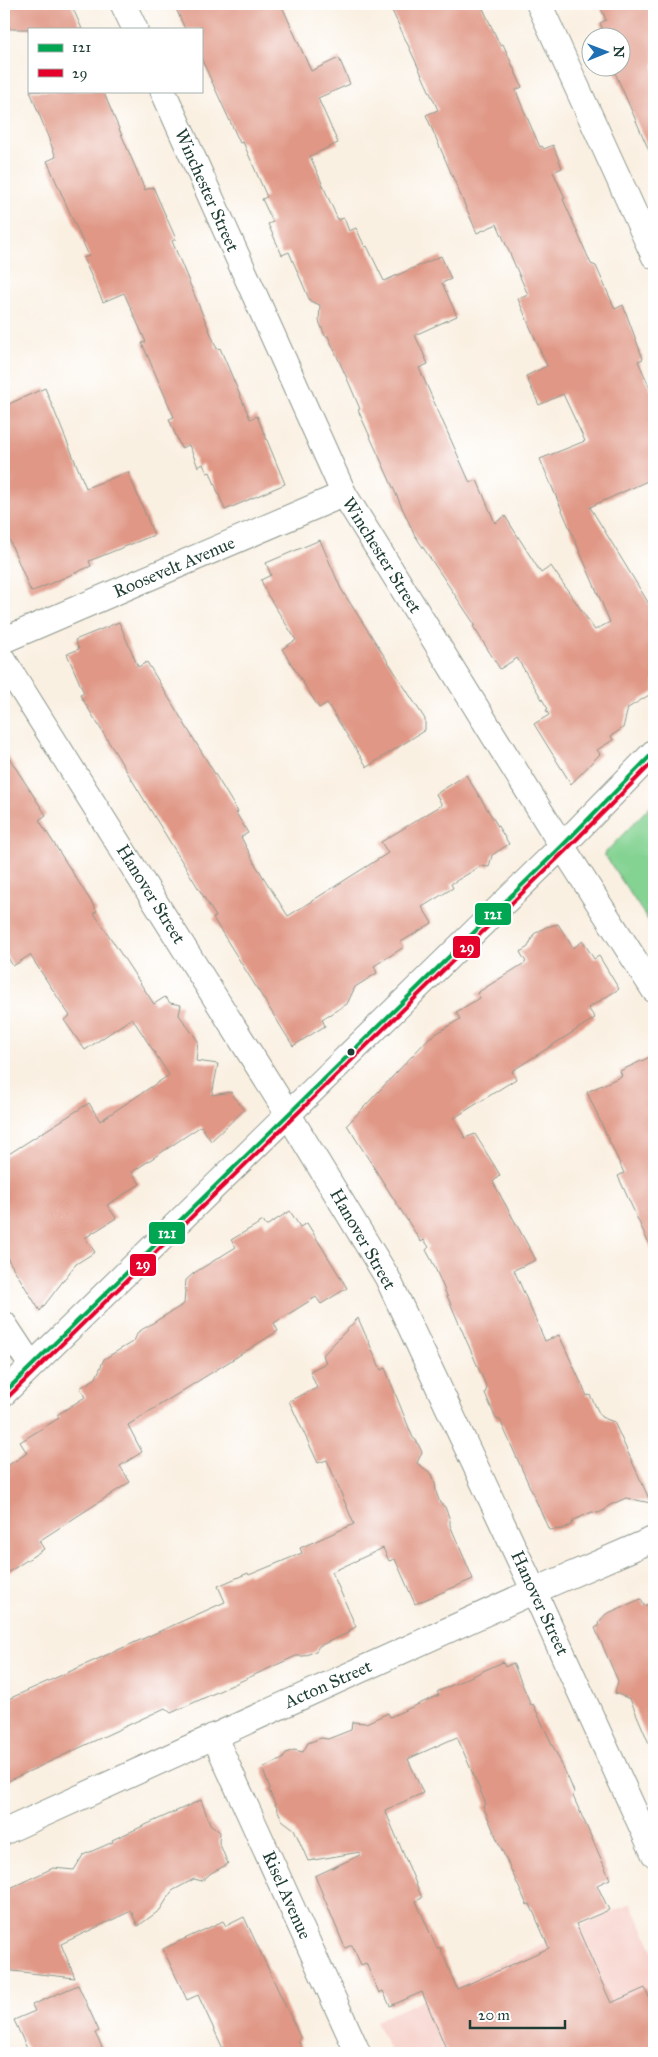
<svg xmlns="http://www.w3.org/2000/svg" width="658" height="2057" font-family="'IM FELL Great Primer',serif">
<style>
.built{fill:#f7d0c9}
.green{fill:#84d393;stroke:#528864}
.building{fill:#e09785;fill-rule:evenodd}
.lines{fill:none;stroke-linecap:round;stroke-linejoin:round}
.street-casing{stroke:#8c968b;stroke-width:27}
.street{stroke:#fff;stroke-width:25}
.bus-1-casing{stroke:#fff;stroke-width:8}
.bus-2-casing{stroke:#fff;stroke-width:8}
.bus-1{stroke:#00a651;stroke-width:4}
.bus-2{stroke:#e4002b;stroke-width:4}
.bus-dot{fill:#1f3d34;stroke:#fff;stroke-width:2}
.labels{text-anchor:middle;stroke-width:4;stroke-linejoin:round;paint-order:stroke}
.street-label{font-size:18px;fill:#1f3d34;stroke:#fff}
.line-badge{stroke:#fff;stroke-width:2}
.badge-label{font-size:14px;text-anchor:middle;font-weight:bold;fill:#fff}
</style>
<rect width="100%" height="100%" fill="#fff"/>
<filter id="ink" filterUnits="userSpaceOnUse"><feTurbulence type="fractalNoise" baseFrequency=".02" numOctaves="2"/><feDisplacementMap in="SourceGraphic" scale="10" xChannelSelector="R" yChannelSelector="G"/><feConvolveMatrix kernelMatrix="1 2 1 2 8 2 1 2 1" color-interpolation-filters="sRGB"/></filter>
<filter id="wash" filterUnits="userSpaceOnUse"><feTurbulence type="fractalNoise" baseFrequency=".0096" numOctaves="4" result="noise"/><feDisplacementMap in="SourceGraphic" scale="20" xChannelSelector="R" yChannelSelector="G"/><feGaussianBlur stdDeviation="1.12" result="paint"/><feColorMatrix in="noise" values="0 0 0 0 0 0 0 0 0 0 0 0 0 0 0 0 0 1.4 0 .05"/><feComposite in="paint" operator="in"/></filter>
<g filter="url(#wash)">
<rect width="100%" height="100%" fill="#faf0e2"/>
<path class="built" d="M631 1903 654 1952V2053H391L376 2021Z"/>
<path class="green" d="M654 802V929L604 854Z"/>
<g id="blocks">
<g class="building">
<path d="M4 4H71L82 29H10L4 15Z"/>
<path d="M174 4H281L311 71 339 58 350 84 318 98 338 143 310 156 338 220 344 218 349 231 356 228 365 247 367 246 384 281 441 256 451 279 442 283 457 316 415 335 428 364 419 368 470 483 477 480 495 523 505 516 541 573 551 566 595 630 610 622 540 459 585 441 563 394 539 405 526 376 547 366 518 299 528 295 497 224 477 233 426 115 438 110 389 4H481L500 45 503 44 522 87 516 90 519 99 540 147 542 146 544 149 553 145 562 168 553 172 565 198 563 199 591 264 596 266 615 309 623 305 643 359 638 361 654 397V478L590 507 654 612V692L628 708 623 728 611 736 613 740 597 750 600 754 571 784 534 724 549 715 546 710 548 709 517 658 500 669 473 626 475 625 414 534 358 410 360 409 349 383 328 336H325L319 321 320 305 310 301 289 252 282 255 268 224 273 222 262 199 267 197 243 142 240 143 201 58V29H185Z"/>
<path d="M599 4H654V162L613 68H620V38H606L600 23 606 20Z"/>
<path d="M30 91H103L145 190 153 187 176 239 172 241 217 349 220 348 250 419 257 416 285 484 225 510 210 472 207 473 203 464 198 467 189 445 181 448 169 419 174 417 142 343 146 342 124 293 103 302 83 258 89 256 47 161 56 157Z"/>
<path d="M45 388 86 488 128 472 154 535 89 561 91 566 31 592 4 527V406Z"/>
<path d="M320 540 341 589 425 719V730L367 767 327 703 319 708 282 649 296 640 267 594 261 580 271 575 266 563Z"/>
<path d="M119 622 138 667 147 662 238 812 236 813 248 833 241 837 255 864 288 916 388 853 381 842 442 805 436 794 466 775 509 844 492 855 489 867 481 866 451 884 453 888 422 907 432 923 401 942 404 947 374 966 377 973 355 987 347 1004 322 1019 325 1026 293 1046 213 918 216 917 80 695 84 693 67 654 79 649 75 640Z"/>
<path d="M4 750 46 815 39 820 97 911 94 913 154 1004 165 997 170 1003 181 1005 179 1015 198 1041 196 1061 218 1064 212 1095 231 1092 244 1110 211 1141 201 1126 132 1172 140 1184 107 1205 116 1218 85 1238 95 1252 76 1264 40 1311 4 1253V1157L89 1103 100 1121 169 1075 132 1018 85 1050 64 1020 70 1016 30 955 13 966 4 951Z"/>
<path d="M558 924 573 948 583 941 594 959 599 956 619 989 588 1008 595 1018 512 1071 516 1079 454 1118 465 1138 475 1134 500 1175 493 1182 536 1260 514 1270 545 1341 559 1335 587 1396 590 1395 601 1417 614 1422 651 1503 626 1498 608 1506 605 1510 598 1513 592 1512 574 1520 571 1525 562 1529 549 1530 500 1420 496 1419 485 1393 487 1388 432 1261 426 1250 429 1247 424 1240 421 1242 347 1125 429 1038 460 1019 456 1012 480 998 477 993 526 962 520 952 528 947 534 934 546 927Z"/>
<path d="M654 1055V1255L618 1176 624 1173 587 1092 622 1076 620 1071Z"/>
<path d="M290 1211 300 1227 307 1223 347 1288 321 1304 316 1297 274 1323 278 1331 128 1425 142 1452 120 1466 130 1482 39 1541 44 1549 4 1575V1468L27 1453 20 1442 59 1418 57 1415 85 1397 80 1388 96 1378 104 1359 134 1341 138 1332 184 1304 186 1280 194 1273 236 1247 231 1240 263 1221 266 1226Z"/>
<path d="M358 1318 381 1370 385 1368 413 1438 416 1440 422 1452 417 1463 432 1474 435 1483 436 1492 440 1503 445 1507 450 1520V1525L473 1579 415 1604 395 1559 389 1561 383 1548 332 1572 356 1627 349 1630 350 1632 319 1646 316 1651 304 1656H296L171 1713 165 1708 4 1783V1701L225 1602 218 1586 248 1573 249 1575 302 1553 300 1548 354 1524 327 1460 318 1463 289 1401 317 1388 310 1371 326 1363 323 1355Z"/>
<path d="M641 1599 644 1606 654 1602V1755L630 1699 615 1693 618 1681 595 1628 599 1626 598 1623 606 1614Z"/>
<path d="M503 1662 505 1667 513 1663 531 1705 533 1704 569 1780 574 1792 573 1796 610 1879 597 1885 609 1910 576 1924 611 2003 645 1988 654 2008V2053H448L422 1992 390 2006 383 1991 379 1993 366 1963 361 1965 352 1945 345 1948 315 1876 360 1855V1852L308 1861 294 1829 282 1820 269 1790 270 1788 262 1768 283 1759 286 1753 294 1750 303 1752 308 1743 321 1738 328 1739 351 1730 352 1722 366 1723 388 1713 390 1717 439 1695 437 1692ZM457 1737 486 1804 483 1806 497 1839 527 1905 530 1904 549 1948 457 1989 440 1947 437 1949 416 1901 422 1898 385 1810 423 1793 408 1759Z"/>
<path d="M201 1800 210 1824 220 1832 219 1842 228 1864 211 1873 202 1881 194 1879 172 1891 160 1910 138 1926 131 1911 61 1944 75 1978 4 1970V1891L53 1868 74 1870 83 1855 113 1842 112 1840Z"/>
<path d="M244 1917 301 2039 298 2040 304 2053H225L198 1995 187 2000 163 1949 223 1921 226 1926Z"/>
<path d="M78 1985 99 2031 95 2033 105 2053H29L14 2020 35 2011 32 2005Z"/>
</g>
</g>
</g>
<g filter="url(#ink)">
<use href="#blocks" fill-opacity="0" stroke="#8c968b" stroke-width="1"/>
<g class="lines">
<g class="street-casing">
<g id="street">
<path d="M123 4 135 29"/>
<path d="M539 4 654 256"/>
<path d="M163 91 344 494 562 846 654 990"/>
<path d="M4 640 344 494"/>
<path d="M4 661 288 1114 387 1277 534 1591 654 1854"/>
<path d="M4 1324 31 1365"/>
<path d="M4 1393 562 846 654 752"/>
<path d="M214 1736 358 2053"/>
<path d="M4 1832 534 1591 654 1539"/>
</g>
</g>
<use href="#street" class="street"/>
<g class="bus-1-casing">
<path id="bus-1" d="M4 1393 562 846 654 752"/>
</g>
<g class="bus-2-casing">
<path id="bus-2" d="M8 1397 566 850 654 761"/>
</g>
<use href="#bus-1" class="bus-1"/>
<use href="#bus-2" class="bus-2"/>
</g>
</g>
<circle class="bus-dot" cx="351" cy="1052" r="4.5"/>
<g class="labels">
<g class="street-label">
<text transform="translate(207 190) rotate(66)" y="6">Winchester Street</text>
<text transform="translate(382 555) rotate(58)" y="6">Winchester Street</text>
<text transform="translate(174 567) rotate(-23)" y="6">Roosevelt Avenue</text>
<text transform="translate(151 894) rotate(58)" y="6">Hanover Street</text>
<text transform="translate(363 1239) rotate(60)" y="6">Hanover Street</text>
<text transform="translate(540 1603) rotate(65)" y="6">Hanover Street</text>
<text transform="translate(328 1684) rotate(-24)" y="6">Acton Street</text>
<text transform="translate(287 1895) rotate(66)" y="6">Risel Avenue</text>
</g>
</g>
<g class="line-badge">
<rect x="474" y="902" width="38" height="24" rx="5" fill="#00a651"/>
<rect x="452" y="935" width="29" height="24" rx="5" fill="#e4002b"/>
<rect x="148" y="1221" width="38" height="24" rx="5" fill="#00a651"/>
<rect x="129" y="1253" width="28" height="24" rx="5" fill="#e4002b"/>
</g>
<g class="badge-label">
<text x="493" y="919">121</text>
<text x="467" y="952">29</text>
<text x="167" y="1238">121</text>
<text x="143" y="1269">29</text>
</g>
<rect width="658" height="2057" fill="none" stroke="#fff" stroke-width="20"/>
<rect x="28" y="28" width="175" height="65" fill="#ffffff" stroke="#a5b1ae"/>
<rect x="38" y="44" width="25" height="8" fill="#00a651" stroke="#a5b1ae"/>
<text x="72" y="52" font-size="15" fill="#1f3d34">121</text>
<rect x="38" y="69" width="25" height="8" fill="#e4002b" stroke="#a5b1ae"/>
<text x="72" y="78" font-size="15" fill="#1f3d34">29</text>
<g transform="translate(606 52) rotate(89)"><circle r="24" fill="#ffffff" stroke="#a5b1ae"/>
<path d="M0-4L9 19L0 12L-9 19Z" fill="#1f6fb2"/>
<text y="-8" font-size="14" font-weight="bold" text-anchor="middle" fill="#1f3d34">N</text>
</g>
<path d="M470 2020v8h95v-8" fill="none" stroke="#1f3d34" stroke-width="2.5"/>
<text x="478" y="2020" font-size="15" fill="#1f3d34" stroke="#ffffff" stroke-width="4" paint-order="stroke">20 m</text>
</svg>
